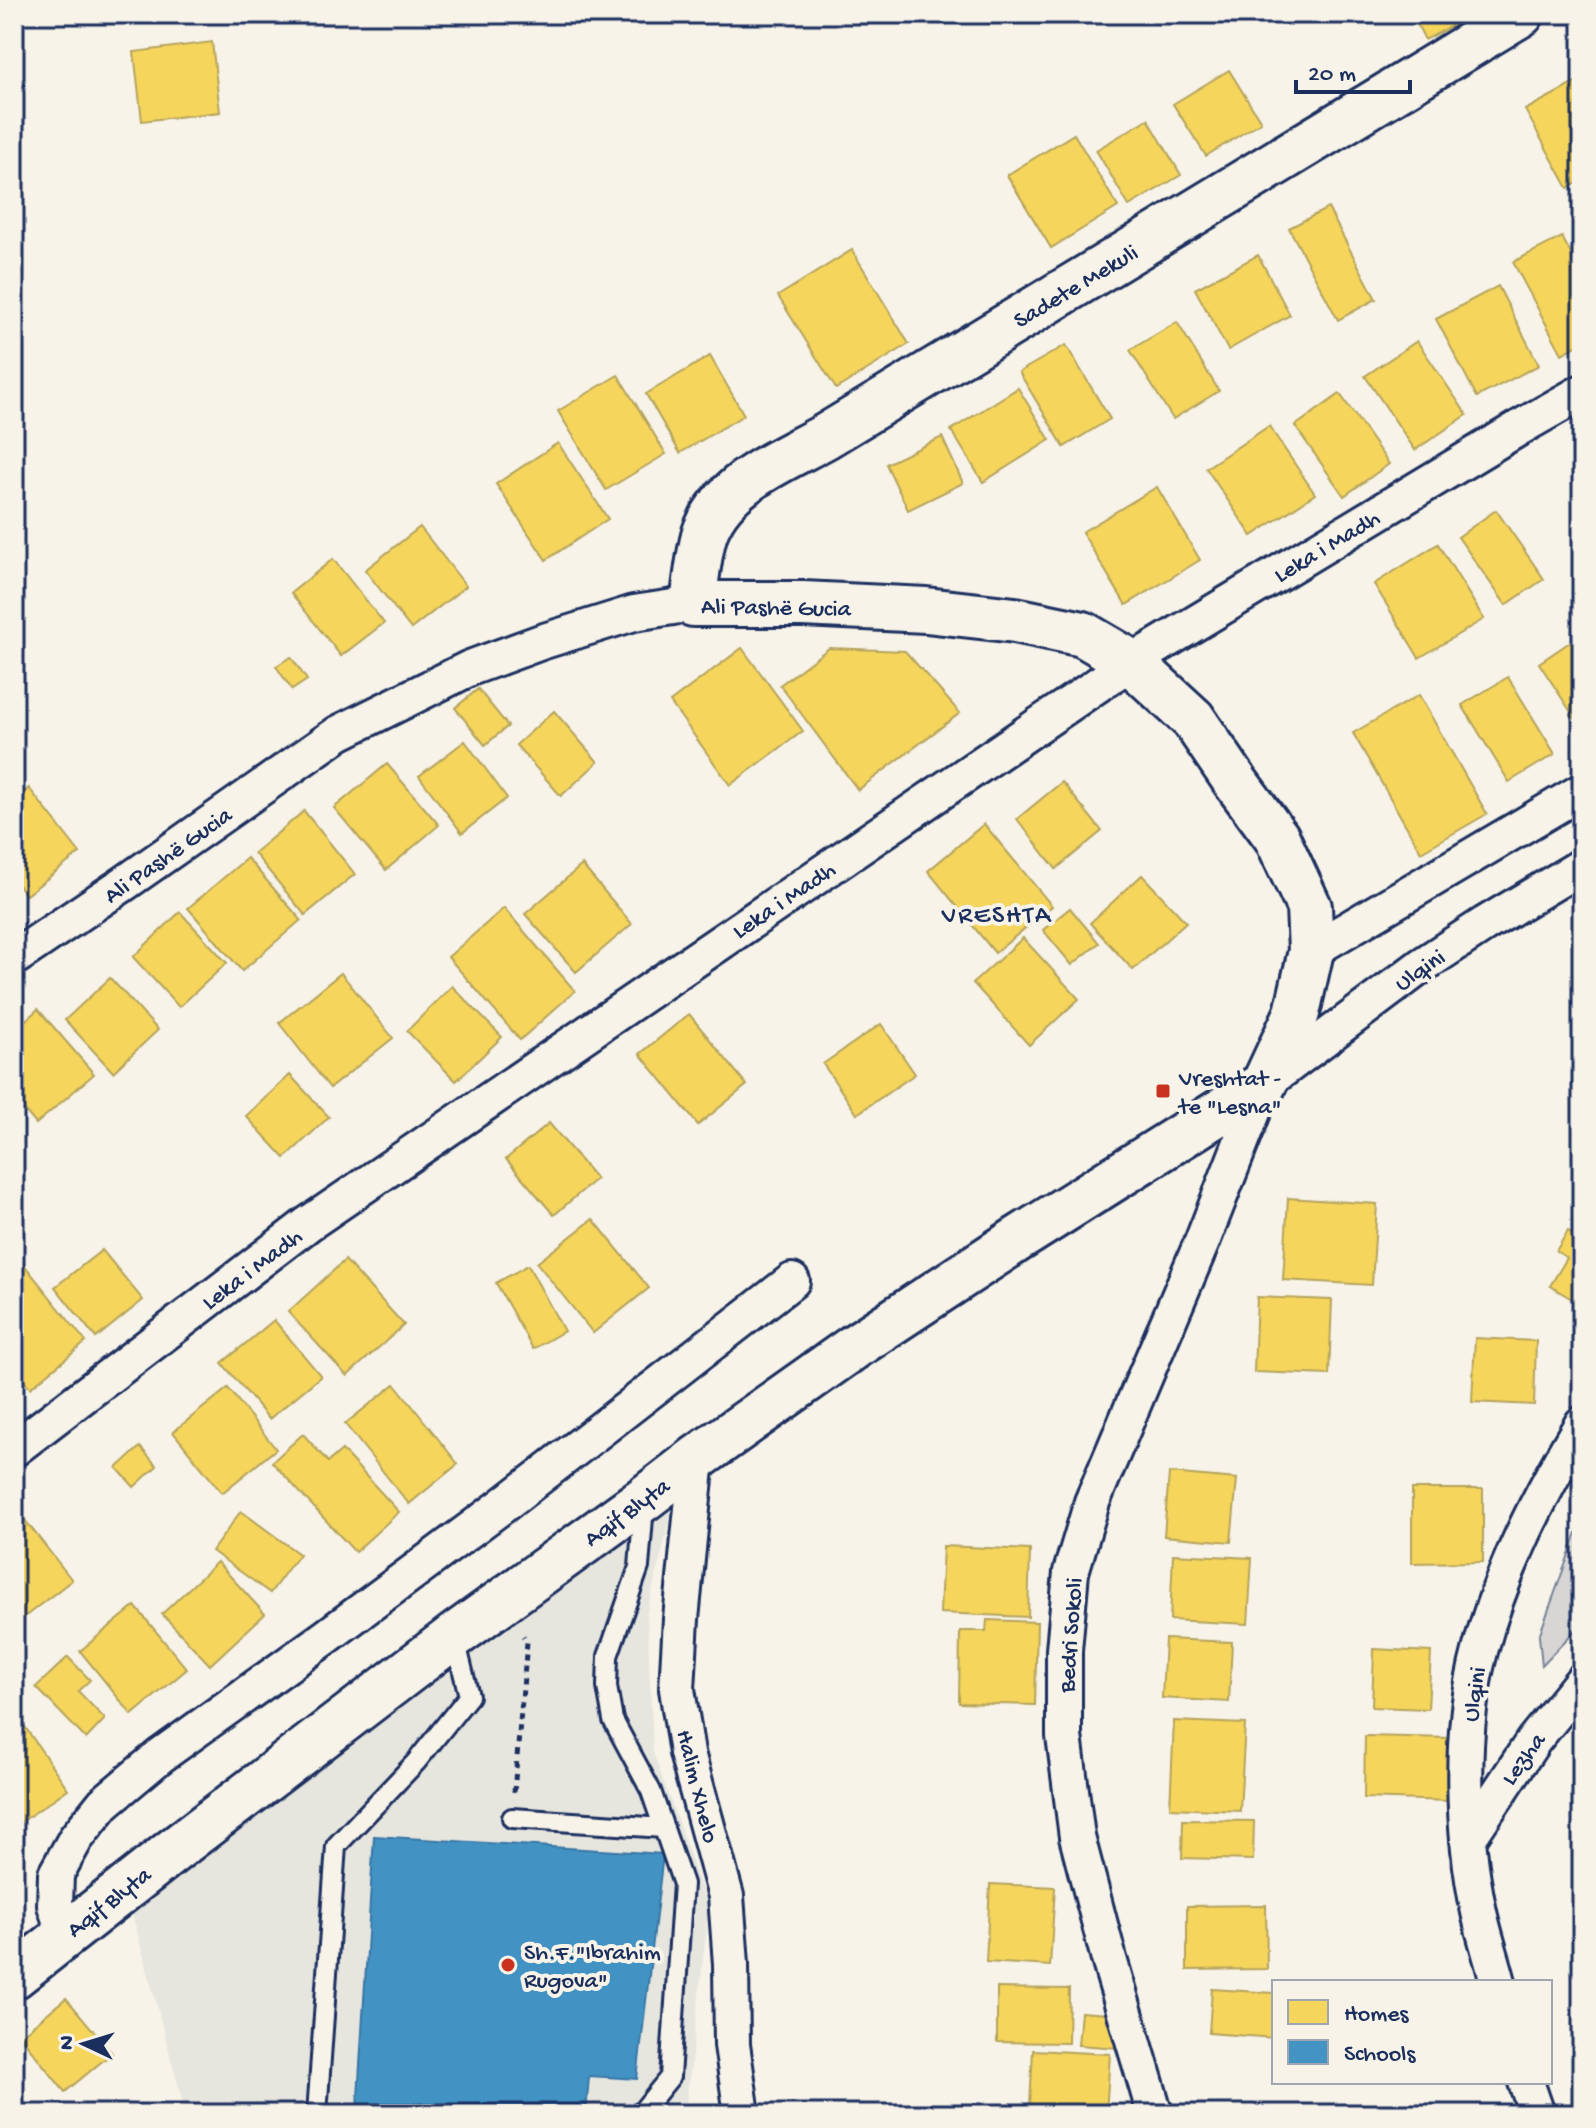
<svg xmlns="http://www.w3.org/2000/svg" width="1596" height="2128" font-family="'Gochi Hand',sans-serif">
<style>
.built{fill:#e6e5de}
.green{fill:#d7d6d4;stroke:#798299;stroke-width:2}
.homes{fill:#f6d55c;stroke:#b4a35d;stroke-width:2}
.schools{fill:#4393c3;stroke:#3775a5;stroke-width:2}
.lines{fill:none;stroke-linecap:round;stroke-linejoin:round}
.lane-casing{stroke:#1b2f5e;stroke-width:24}
.street-casing{stroke:#1b2f5e;stroke-width:40}
.secondary-casing{stroke:#1b2f5e;stroke-width:50}
.path{stroke:#1b2f5e;stroke-width:5;stroke-dasharray:6 6;stroke-linecap:butt}
.lane{stroke:#f7f3e8;stroke-width:18}
.street{stroke:#f7f3e8;stroke-width:34}
.secondary{stroke:#f7f3e8;stroke-width:44}
.poi-dot{fill:#c8321e;stroke:#f7f3e8;stroke-width:3}
.labels{text-anchor:middle;stroke-width:8;stroke-linejoin:round;paint-order:stroke}
.street-label{font-size:24px;fill:#1b2f5e;stroke:#f7f3e8}
.poi-label{font-size:24px;fill:#1b2f5e;stroke:#f7f3e8;text-anchor:start}
.neighbourhood-label{font-size:26px;letter-spacing:2px;fill:#1b2f5e;stroke:#f7f3e8}
</style>
<rect width="100%" height="100%" fill="#f7f3e8"/>
<filter id="ink" filterUnits="userSpaceOnUse"><feTurbulence type="fractalNoise" baseFrequency=".0125" numOctaves="2"/><feDisplacementMap in="SourceGraphic" scale="16" xChannelSelector="R" yChannelSelector="G"/><feConvolveMatrix kernelMatrix="1 2 1 2 8 2 1 2 1" color-interpolation-filters="sRGB"/></filter>
<g filter="url(#ink)">
<path class="built" d="M675 1499 647 1612 653 1752 709 1909 685 2114H186L132 1913Z"/>
<path class="green" d="M1582 1519V1623L1542 1665 1539 1636Z"/>
<g class="homes">
<path d="M1412 14H1475L1425 40Z"/>
<path d="M212 42 220 112 142 121 134 52Z"/>
<path d="M1229 70 1261 122 1206 156 1173 104Z"/>
<path d="M1582 79V181L1568 188 1525 110Z"/>
<path d="M1148 119 1181 175 1129 206 1096 150Z"/>
<path d="M1074 134 1118 207 1051 248 1007 175Z"/>
<path d="M1328 208 1376 299 1338 320 1289 228Z"/>
<path d="M1562 237 1582 275V343L1562 354 1513 262Z"/>
<path d="M852 250 909 344 836 389 778 296Z"/>
<path d="M1258 255 1290 315 1228 350 1195 289Z"/>
<path d="M1498 286 1539 365 1477 397 1436 319Z"/>
<path d="M1177 322 1219 391 1173 419 1130 350Z"/>
<path d="M1417 341 1467 415 1415 450 1365 376Z"/>
<path d="M1066 345 1110 419 1064 447 1019 372Z"/>
<path d="M710 356 744 415 680 453 646 394Z"/>
<path d="M618 375 666 454 606 490 558 411Z"/>
<path d="M1018 388 1050 440 983 482 951 430Z"/>
<path d="M1340 394 1389 464 1344 496 1295 426Z"/>
<path d="M1269 426 1315 494 1252 536 1206 468Z"/>
<path d="M942 437 963 483 908 510 886 464Z"/>
<path d="M558 443 608 519 546 560 496 484Z"/>
<path d="M1157 487 1200 560 1126 605 1082 532Z"/>
<path d="M1496 510 1544 579 1506 605 1458 537Z"/>
<path d="M420 527 466 586 411 629 365 570Z"/>
<path d="M1438 544 1484 619 1419 658 1374 584Z"/>
<path d="M333 559 384 623 341 656 291 593Z"/>
<path d="M1582 634V729L1539 663Z"/>
<path d="M742 648 803 731 730 785 670 702Z"/>
<path d="M829 648 905 651 960 713 858 790 780 685Z"/>
<path d="M291 657 307 680 292 690 276 666Z"/>
<path d="M1508 677 1555 754 1509 782 1462 705Z"/>
<path d="M478 689 508 726 485 745 455 708Z"/>
<path d="M1419 695 1487 814 1421 852 1353 733Z"/>
<path d="M554 711 598 762 561 796 516 745Z"/>
<path d="M465 741 507 798 462 833 419 776Z"/>
<path d="M387 764 439 825 386 870 334 808Z"/>
<path d="M1062 782 1102 831 1056 869 1017 819Z"/>
<path d="M29 788 80 853 26 895 14 880V801Z"/>
<path d="M304 811 355 874 305 915 254 853Z"/>
<path d="M984 824 1052 906 995 953 928 871Z"/>
<path d="M247 858 301 920 242 971 188 908Z"/>
<path d="M582 865 632 924 576 972 525 914Z"/>
<path d="M1142 875 1186 922 1133 970 1090 923Z"/>
<path d="M504 908 575 991 520 1040 448 957Z"/>
<path d="M1070 908 1099 943 1072 965 1043 930Z"/>
<path d="M180 912 227 963 179 1007 133 957Z"/>
<path d="M1023 938 1079 999 1029 1045 973 983Z"/>
<path d="M341 973 393 1038 330 1088 279 1023Z"/>
<path d="M110 978 158 1030 113 1072 65 1020Z"/>
<path d="M452 986 502 1037 456 1081 407 1031Z"/>
<path d="M38 1009 94 1074 36 1124 14 1098V1031Z"/>
<path d="M689 1014 747 1085 698 1125 640 1054Z"/>
<path d="M881 1024 915 1074 857 1114 823 1064Z"/>
<path d="M290 1075 329 1117 285 1158 246 1116Z"/>
<path d="M549 1123 596 1179 554 1215 506 1159Z"/>
<path d="M1288 1198 1377 1204 1372 1285 1283 1280Z"/>
<path d="M593 1219 649 1288 593 1333 537 1263Z"/>
<path d="M1568 1231 1582 1240V1305L1550 1286 1567 1258 1556 1251Z"/>
<path d="M102 1250 143 1300 96 1338 55 1287Z"/>
<path d="M14 1252 86 1342 30 1388 14 1367Z"/>
<path d="M345 1260 404 1325 347 1376 288 1312Z"/>
<path d="M528 1265 564 1331 533 1349 496 1283Z"/>
<path d="M1257 1297 1332 1300 1329 1375 1254 1372Z"/>
<path d="M274 1320 321 1376 269 1419 222 1363Z"/>
<path d="M1475 1338 1536 1341 1534 1405 1472 1402Z"/>
<path d="M395 1384 458 1464 409 1504 345 1424Z"/>
<path d="M228 1388 276 1449 222 1493 173 1432Z"/>
<path d="M303 1434 328 1462 342 1450 399 1512 355 1552 272 1462Z"/>
<path d="M140 1447 157 1466 134 1487 117 1468Z"/>
<path d="M1169 1473 1237 1479 1231 1542 1164 1536Z"/>
<path d="M1412 1489H1483V1562L1412 1563Z"/>
<path d="M241 1511 299 1554 270 1593 212 1551Z"/>
<path d="M21 1515 72 1580 14 1625V1520Z"/>
<path d="M943 1546 1030 1550 1028 1617 940 1613Z"/>
<path d="M1173 1554 1252 1558 1248 1624 1170 1620Z"/>
<path d="M217 1562 265 1614 210 1665 162 1614Z"/>
<path d="M135 1606 187 1669 132 1715 80 1651Z"/>
<path d="M987 1620 1037 1622 1035 1705 959 1703 960 1631H986Z"/>
<path d="M1165 1639 1232 1642 1229 1702 1162 1698Z"/>
<path d="M1374 1649 1431 1652 1428 1709 1372 1707Z"/>
<path d="M68 1657 90 1680 78 1691 105 1719 86 1739 36 1687Z"/>
<path d="M14 1711 68 1789 14 1827Z"/>
<path d="M1174 1721 1245 1724 1240 1811 1170 1808Z"/>
<path d="M1365 1736 1451 1738 1449 1801 1364 1798Z"/>
<path d="M1183 1820 1254 1821 1253 1860 1182 1858Z"/>
<path d="M990 1884 1055 1887 1050 1966 986 1962Z"/>
<path d="M1266 1905 1267 1969 1187 1970V1906Z"/>
<path d="M997 1988 1069 1989 1068 2043 997 2042Z"/>
<path d="M1212 1989 1274 1993V2038L1209 2033Z"/>
<path d="M66 1998 112 2053 65 2092 20 2036Z"/>
<path d="M1081 2012 1121 2015 1119 2048 1078 2045Z"/>
<path d="M1033 2050 1110 2054 1106 2114H1060L1061 2107 1030 2105Z"/>
</g>
<path class="schools" d="M374 1836 663 1854 637 2079 589 2076 586 2114H357Z"/>
<g class="lines">
<g class="lane-casing">
<g id="lane">
<path d="M512 1818 664 1828"/>
<path d="M317 2114 336 1846 416 1762 469 1696 455 1639"/>
<path d="M640 2114 670 2077 683 1884 651 1791 613 1720 607 1687 608 1656 639 1567 644 1505"/>
</g>
</g>
<g class="street-casing">
<g id="street">
<path d="M1311 951 1582 791"/>
<path d="M14 958 125 883 339 733 470 668 541 642 634 613 693 604"/>
<path d="M14 1449 308 1224 1131 662 1519 428 1582 392"/>
<path d="M697 1458 681 1619 677 1689 687 1753 726 1896 731 1964 732 2045 742 2114"/>
<path d="M1468 1839 1534 1740 1582 1681"/>
<path d="M65 1935 55 1905 56 1874 76 1838 104 1803 160 1756 326 1637 502 1506 792 1281"/>
<path d="M1498 1982C1492 1959 1484 1935 1479 1912 1462 1833 1459 1729 1480 1651 1501 1571 1539 1496 1582 1424"/>
<path d="M1526 2082 1537 2114"/>
<path d="M1155 2114 1109 1959 1077 1837 1064 1736V1650L1071 1572 1092 1502 1202 1242 1264 1084 1421 966 1485 924 1582 866"/>
</g>
</g>
<g class="secondary-casing">
<path id="secondary" d="M14 1976 174 1850 454 1636 645 1498 697 1458 854 1347 1018 1239 1264 1084 1297 1013 1311 951 1309 907 1277 838 1237 784 1193 719 1131 662 1083 634 1015 620 926 610 803 604H693C696 584 699 548 706 530 726 481 783 460 826 436L1521 14"/>
</g>
<path class="path" d="M514 1792 527 1642 523 1636"/>
<use href="#lane" class="lane"/>
<use href="#street" class="street"/>
<use href="#secondary" class="secondary"/>
</g>
</g>
<g class="poi-dot">
<rect x="1155" y="1083" width="16" height="16" rx="4"/>
<circle cx="508" cy="1965" r="8"/>
</g>
<g class="labels">
<g class="street-label">
<text transform="translate(1075 285) rotate(-31)" y="8">Sadete Mekuli</text>
<text transform="translate(1326 545) rotate(-31)" y="8">Leka i Madh</text>
<text transform="translate(776 606) rotate(1)" y="8">Ali Pashë Gucia</text>
<text transform="translate(167 854) rotate(-35)" y="8">Ali Pashë Gucia</text>
<text transform="translate(783 899) rotate(-34)" y="8">Leka i Madh</text>
<text transform="translate(1419 969) rotate(-35)" y="8">Ulqini</text>
<text transform="translate(251 1268) rotate(-37)" y="8">Leka i Madh</text>
<text transform="translate(626 1511) rotate(-36)" y="8">Aqif Blyta</text>
<text transform="translate(1069 1635) rotate(-86)" y="8">Bedri Sokoli</text>
<text transform="translate(1473 1694) rotate(-82)" y="8">Ulqini</text>
<text transform="translate(1522 1758) rotate(-54)" y="8">Lezha</text>
<text transform="translate(699 1786) rotate(76)" y="8">Halim Xhelo</text>
<text transform="translate(108 1901) rotate(-38)" y="8">Aqif Blyta</text>
</g>
<g class="poi-label">
<text x="1179" y="1085">Vreshtat -<tspan x="1179" dy="28">te "Lesna"</tspan></text>
<text x="524" y="1959">Sh.F."Ibrahim<tspan x="524" dy="28">Rugova"</tspan></text>
</g>
<g class="neighbourhood-label">
<text x="997" y="922">VRESHTA</text>
</g>
</g>
<rect width="1596" height="2128" fill="none" stroke="#f7f3e8" stroke-width="48"/>
<rect x="24" y="24" width="1548" height="2080" fill="none" stroke="#1b2f5e" stroke-width="3" filter="url(#ink)"/>
<rect x="1272" y="1980" width="280" height="104" fill="#f7f3e8" stroke="#9fa5b1" stroke-width="2"/>
<rect x="1288" y="2000" width="40" height="24" fill="#f6d55c" stroke="#9fa5b1" stroke-width="2"/>
<text x="1344" y="2020" font-size="24" fill="#1b2f5e">Homes</text>
<rect x="1288" y="2040" width="40" height="24" fill="#4393c3" stroke="#9fa5b1" stroke-width="2"/>
<text x="1344" y="2060" font-size="24" fill="#1b2f5e">Schools</text>
<g transform="translate(84 2044) rotate(274)" stroke="#f7f3e8" stroke-width="6" paint-order="stroke">
<path d="M0-6L14 30L0 20L-14 30Z" fill="#1b2f5e"/>
<text y="-12" font-size="22" font-weight="bold" text-anchor="middle" fill="#1b2f5e">N</text>
</g>
<path d="M1296 80v12h114v-12" fill="none" stroke="#1b2f5e" stroke-width="4"/>
<text x="1308" y="80" font-size="24" fill="#1b2f5e" stroke="#f7f3e8" stroke-width="6" paint-order="stroke">20 m</text>
</svg>
